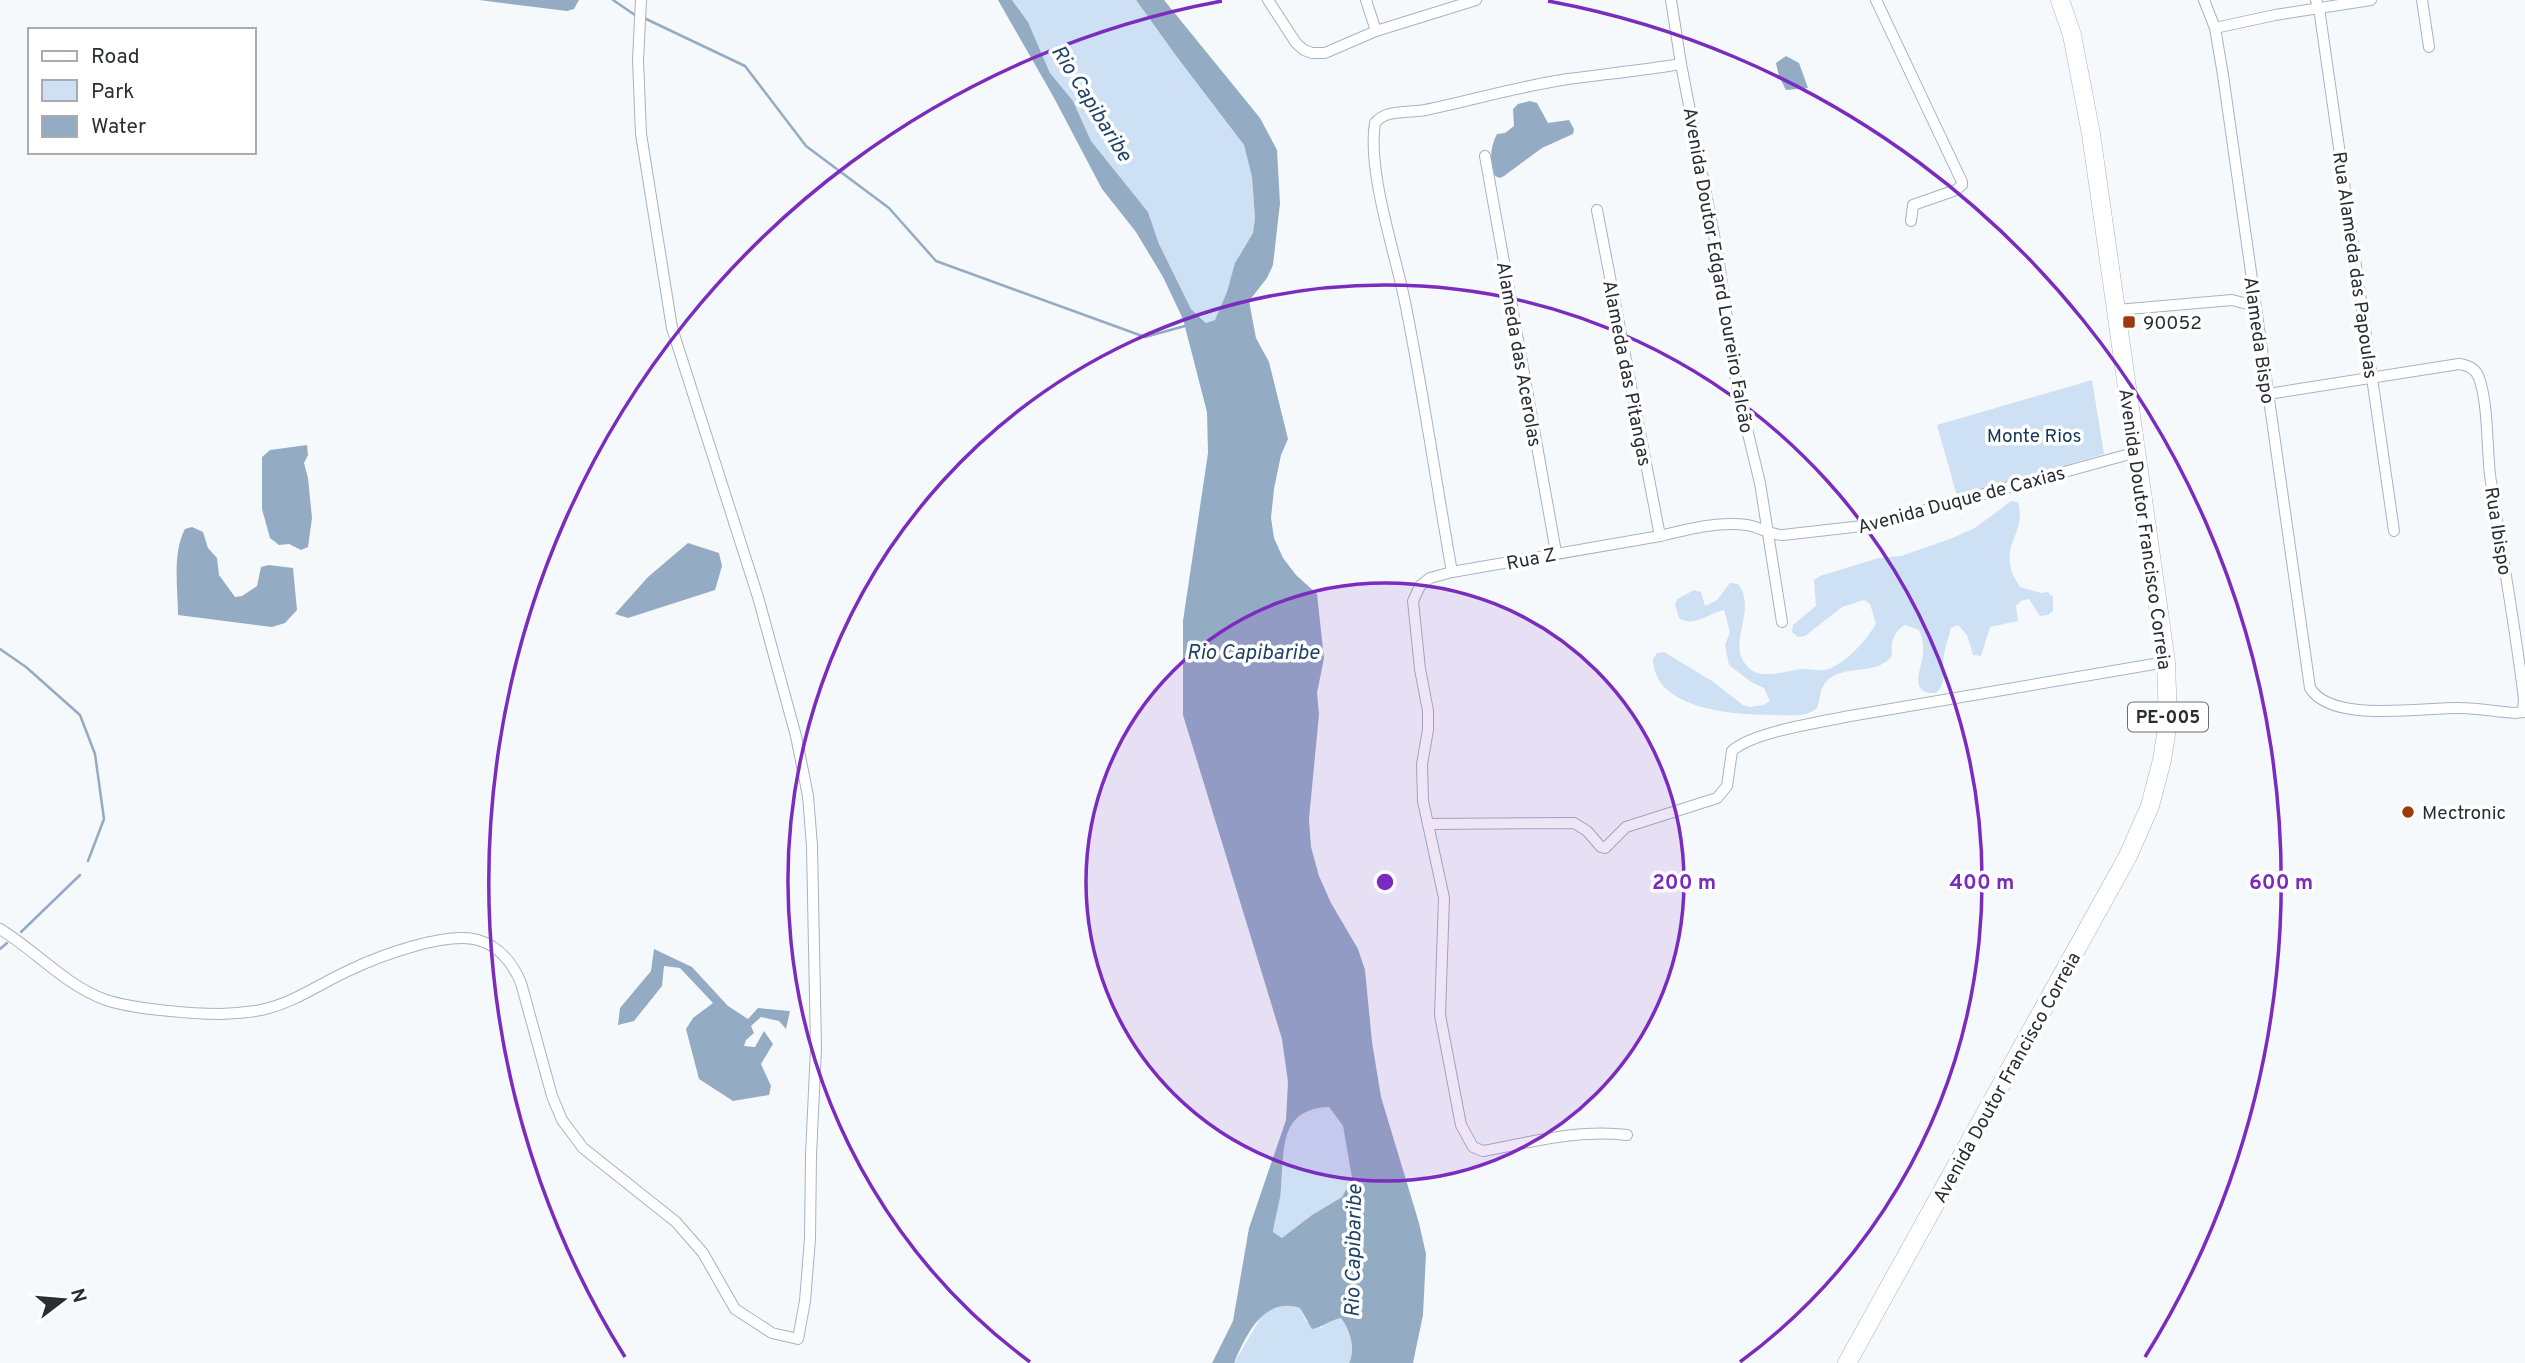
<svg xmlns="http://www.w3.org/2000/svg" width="2525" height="1363" font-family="Overpass,sans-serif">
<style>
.green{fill:#cee0f4}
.water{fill:#94abc4;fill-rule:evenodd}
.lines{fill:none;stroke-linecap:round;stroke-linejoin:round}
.stream{stroke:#94abc4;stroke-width:2.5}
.street-casing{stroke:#a6b3c1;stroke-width:12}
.primary-casing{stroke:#a6b3c1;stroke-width:19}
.street{stroke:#fff;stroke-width:10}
.primary{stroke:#fff;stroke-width:18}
.ring{fill:none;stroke:#7b2cbf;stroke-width:3.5}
.poi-dot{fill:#9e390c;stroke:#fff;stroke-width:2.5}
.labels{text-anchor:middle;stroke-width:7;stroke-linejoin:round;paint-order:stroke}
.shield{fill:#fff;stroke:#696d71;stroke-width:2}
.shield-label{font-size:18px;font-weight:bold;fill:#292e34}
.street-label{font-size:19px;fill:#292e34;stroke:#fff}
.poi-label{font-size:19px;fill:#292e34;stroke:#fff;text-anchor:start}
.park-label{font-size:19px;fill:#13375a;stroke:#fff}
.water-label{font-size:21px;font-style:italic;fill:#1f4366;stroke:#fff}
.centre{fill:#7b2cbf;stroke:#fff;stroke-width:3.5}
.ring-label{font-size:21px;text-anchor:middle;font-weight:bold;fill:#7b2cbf;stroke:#fff;stroke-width:7;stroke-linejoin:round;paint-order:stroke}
</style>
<rect width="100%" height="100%" fill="#f6f9fc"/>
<g class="green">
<path d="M1012 0H1136L1177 57 1244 145 1252 177 1255 218 1253 233 1235 263 1228 292 1215 320 1207 323 1191 309 1159 244 1148 212 1091 141 1073 101 1050 73 1028 22Z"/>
<path d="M2092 380 2104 454 1957 496 1937 425Z"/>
<path d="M2011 501 2018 502C2028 536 1993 547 2020 587L2041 593 2048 592 2053 597V611L2048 615 2040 616 2029 599 2021 601 2016 606 2018 621 1990 627 1981 656 1973 655 1967 635 1958 625 1951 628C1949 637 1945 646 1944 655 1941 669 1948 682 1936 693 1907 694 1922 669 1923 653 1924 645 1922 637 1919 630L1905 625C1894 631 1890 643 1892 656 1876 677 1842 663 1826 682 1820 688 1820 700 1817 708 1806 718 1789 715 1775 715 1737 715 1654 711 1653 659L1657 653 1664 652 1712 681 1743 705 1750 707 1763 705 1770 701 1764 688 1751 682 1729 665 1725 645 1730 632 1724 610C1709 613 1694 628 1679 618L1675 605 1677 599 1694 590 1701 592 1705 606 1717 600 1730 583 1738 584C1759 611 1723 646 1750 669 1763 680 1789 670 1803 669 1810 669 1818 671 1825 670 1826 670 1834 667 1835 666 1850 658 1867 639 1876 624L1870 604 1864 600 1842 607 1805 636 1798 637 1792 632 1793 625 1816 606 1814 580 1820 576 1879 558 1901 556 1950 539 1975 528Z"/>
<path d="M1329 1107 1343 1126 1352 1177 1342 1197 1312 1215 1282 1238 1273 1232C1275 1217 1279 1203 1281 1189 1285 1150 1278 1109 1329 1107Z"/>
<path d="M1287 1304 1300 1308 1306 1321 1321 1328 1330 1320 1341 1318C1350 1330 1356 1348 1349 1363H1234L1264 1312Z"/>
</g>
<g class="water">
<path d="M479 0H579L574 9 567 11Z"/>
<path d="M998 0H1012L1028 22 1050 73 1073 101 1091 141 1148 212 1159 244 1191 309 1206 323 1215 320 1227 292 1235 263 1253 233 1255 218 1252 177 1244 145 1177 57 1136 0H1164L1260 118 1277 150 1280 203 1273 265 1267 278 1249 301 1256 338 1269 362 1288 439 1281 455 1274 489 1271 518 1274 538 1283 558 1296 575 1317 594 1324 658 1317 693 1319 714 1309 819 1311 847 1319 876 1331 903 1358 949 1365 970 1372 1042 1381 1097 1419 1223 1426 1254 1423 1315 1413 1363H1349C1356 1349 1350 1330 1341 1318 1330 1320 1323 1327 1312 1329L1300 1308C1264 1296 1246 1335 1234 1363H1212L1233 1321 1249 1228 1286 1120 1288 1082 1282 1039 1183 715V621L1208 453 1207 412 1183 319 1163 277 1136 232 1102 189 1053 96ZM1329 1107 1343 1126 1352 1178 1342 1197 1312 1215 1282 1238 1273 1232C1275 1217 1280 1203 1281 1189 1285 1150 1278 1109 1329 1107Z"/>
<path d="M1786 56 1799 63 1808 88 1786 90 1779 76 1776 63Z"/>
<path d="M1530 101 1537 103 1548 123 1569 120 1574 129 1573 134 1542 148 1504 176 1500 178 1495 176C1489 163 1490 147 1497 134L1505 133 1514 126 1513 109 1518 104Z"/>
<path d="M307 445 308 455 304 463 308 478 312 518 308 547 301 550 289 544 279 545 270 538 262 509V457L270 450Z"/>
<path d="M192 527 203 532 208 548 217 558 219 575 235 597 242 596 257 586 261 567 269 565 293 568 297 610 285 623 272 627 178 615C178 589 172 553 185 529Z"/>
<path d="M688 543 719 553 722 566 715 590 628 618 615 614 648 577Z"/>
<path d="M654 949 692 967 728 1006 748 1019 758 1008 790 1011 786 1029 779 1021 761 1017 751 1026 754 1033 746 1040 744 1046 755 1047 764 1031 773 1044 761 1064 771 1086 769 1095 733 1101 699 1079 686 1029 693 1018 713 1003 680 968 664 966 662 986 634 1021 618 1025 620 1008 651 971Z"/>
</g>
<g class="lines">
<g class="stream">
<path d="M613 0 635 15"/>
<path d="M644 18 745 66 806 146 889 208 936 261 1145 337 1185 326"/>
<path d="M0 649 26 667 80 715 95 754 104 819 88 861"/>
<path d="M21 932 80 875"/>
<path d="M0 949 7 943"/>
</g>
<g class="street-casing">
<g id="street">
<path d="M1268 0 1296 43 1304 50 1312 53H1325L1376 31 1476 0"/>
<path d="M1366 0 1376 31"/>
<path d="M1671 0 1681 64 1718 256 1737 388 1760 483 1782 622"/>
<path d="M1876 0 1962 182V185L1956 190 1913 205 1911 221"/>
<path d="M2204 0 2215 28 2223 75 2310 688C2332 724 2423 707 2461 708 2479 708 2497 712 2515 713L2523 712 2524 699C2515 624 2501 550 2490 475 2487 448 2488 402 2479 378 2476 369 2468 365 2459 364L2268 394"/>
<path d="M2316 0 2319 8 2394 531"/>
<path d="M2422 0 2429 47"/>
<path d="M2215 28 2275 15 2371 0"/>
<path d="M1485 156 1556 552"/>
<path d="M1597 210 1660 536"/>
<path d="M2117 310 2232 300 2255 306"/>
<path d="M1452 572C1436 482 1423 391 1405 302 1395 252 1367 171 1375 123 1385 109 1410 113 1425 110 1473 100 1520 86 1568 79 1606 74 1644 70 1681 64"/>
<path d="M1428 824 1574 823 1587 831 1601 847 1605 848 1626 827 1717 798 1727 786 1732 751C1752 732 1821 722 1850 716L2166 662"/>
<path d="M0 929C35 950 66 986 106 1000 133 1009 192 1014 221 1014 237 1013 253 1013 269 1008 298 1000 323 982 350 970 379 956 446 931 478 940 499 946 513 964 521 983L552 1096 562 1120 583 1148 676 1222 703 1253 735 1309 772 1333 798 1339 805 1301 810 1239 811 1155 816 1048 812 846 808 796 796 736 758 597 672 328 641 134 638 60 641 0"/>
<path d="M1627 1135C1578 1129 1532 1142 1483 1151L1473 1147 1461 1125 1440 1015 1444 898 1423 801 1422 764 1428 730V711L1420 669 1413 601 1420 586 1430 578 1452 572 1660 536C1688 529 1719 521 1747 525 1760 527 1770 535 1783 535L1871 525 2137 452"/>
</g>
</g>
<g class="primary-casing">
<path id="primary" d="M1847 1363 2128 856 2150 806 2162 760 2168 721 2166 662 2091 134 2072 35 2060 0"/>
</g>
<use href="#street" class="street"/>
<use href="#primary" class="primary"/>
</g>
<circle cx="1385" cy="882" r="299" fill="#7b2cbf" fill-opacity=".12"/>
<g class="ring">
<circle cx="1385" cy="882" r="299"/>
<path d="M1030 1362A597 597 0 1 1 1740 1362"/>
<path d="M625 1357A896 896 0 0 1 1222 1M1548 1A896 896 0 0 1 2145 1357"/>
</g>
<g class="poi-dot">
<rect x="2122" y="315" width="14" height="14" rx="3.5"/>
<circle cx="2408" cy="812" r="7"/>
</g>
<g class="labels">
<rect class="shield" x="2128" y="702.5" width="80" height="29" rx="5"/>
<g class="shield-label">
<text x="2168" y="723">PE-005</text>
</g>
<g class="street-label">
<text transform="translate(2356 265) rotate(82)" y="7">Rua Alameda das Papoulas</text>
<text transform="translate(1719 270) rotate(80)" y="7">Avenida Doutor Edgard Loureiro Falcão</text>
<text transform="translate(2260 340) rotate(82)" y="7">Alameda Bispo</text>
<text transform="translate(1520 354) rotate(80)" y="7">Alameda das Acerolas</text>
<text transform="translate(1628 373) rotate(79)" y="7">Alameda das Pitangas</text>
<text transform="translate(1961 499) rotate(-15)" y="7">Avenida Duque de Caxias</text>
<text transform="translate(2146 529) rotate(82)" y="7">Avenida Doutor Francisco Correia</text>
<text transform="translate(2499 531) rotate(81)" y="7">Rua Ibispo</text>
<text transform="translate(1531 558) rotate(-11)" y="7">Rua Z</text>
<text transform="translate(2006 1077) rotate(-61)" y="7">Avenida Doutor Francisco Correia</text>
</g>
<g class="poi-label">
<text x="2143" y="329">90052</text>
<text x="2422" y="819">Mectronic</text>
</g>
<g class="park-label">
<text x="2034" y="442">Monte Rios</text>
</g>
<g class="water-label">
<text transform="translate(1092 103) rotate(58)" y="7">Rio Capibaribe</text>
<text x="1253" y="659">Rio Capibaribe</text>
<text transform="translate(1353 1251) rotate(-89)" y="7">Rio Capibaribe</text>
</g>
</g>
<circle cx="1385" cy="882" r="10" class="centre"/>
<g class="ring-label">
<text x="1684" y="889">200 m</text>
<text x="1982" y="889">400 m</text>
<text x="2281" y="889">600 m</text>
</g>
<rect x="28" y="28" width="228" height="126" fill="#ffffff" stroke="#a9abae" stroke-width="2"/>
<rect x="42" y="51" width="35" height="10" fill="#ffffff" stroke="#a9abae" stroke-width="2"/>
<text x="91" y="63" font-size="21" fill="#292e34">Road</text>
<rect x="42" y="80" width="35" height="21" fill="#cee0f4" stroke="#a9abae" stroke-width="2"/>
<text x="91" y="98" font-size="21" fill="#292e34">Park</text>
<rect x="42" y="116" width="35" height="21" fill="#94abc4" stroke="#a9abae" stroke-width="2"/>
<text x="91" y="133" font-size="21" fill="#292e34">Water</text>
<g transform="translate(63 1300) rotate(74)" stroke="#ffffff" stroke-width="5" paint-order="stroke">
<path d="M0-5L12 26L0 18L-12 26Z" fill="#292e34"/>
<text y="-10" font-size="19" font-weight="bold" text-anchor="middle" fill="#292e34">N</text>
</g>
</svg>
